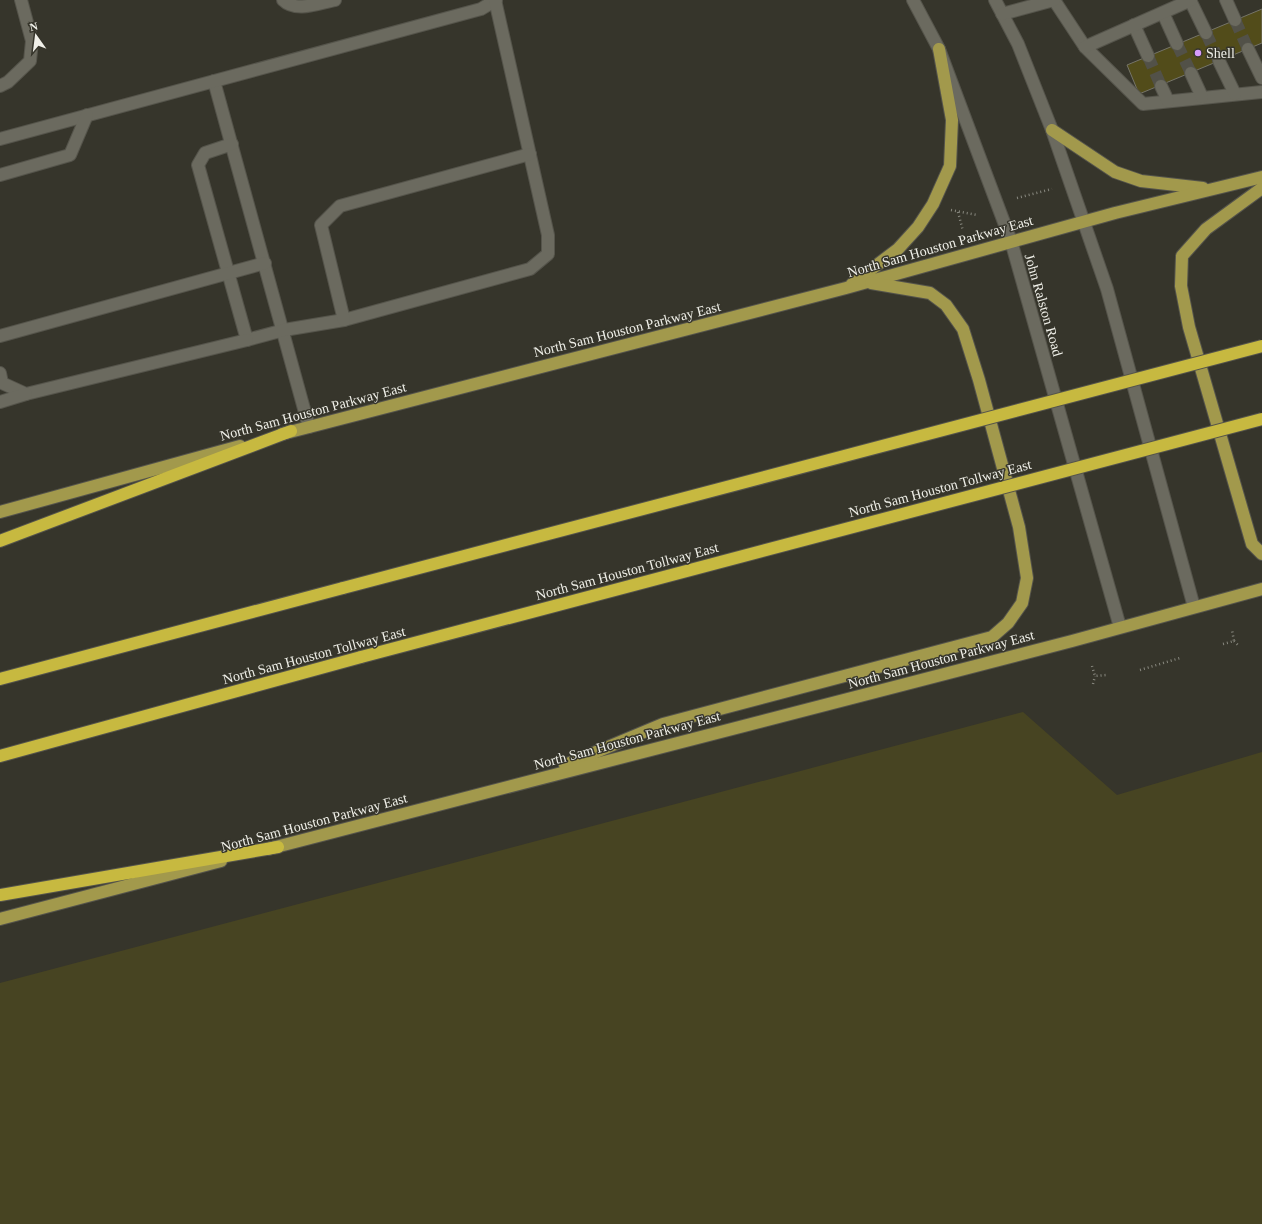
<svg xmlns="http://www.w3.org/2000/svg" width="1262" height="1224" font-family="'Times New Roman',serif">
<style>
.green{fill:#474422}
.building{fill:#524c1a;stroke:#767569}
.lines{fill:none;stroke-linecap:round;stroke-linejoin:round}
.minor-tunnel{stroke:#525148;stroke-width:12;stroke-dasharray:12 6;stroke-linecap:butt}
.minor-casing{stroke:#55544b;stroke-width:14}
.major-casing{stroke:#55544b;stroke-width:14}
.highway-casing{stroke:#55544b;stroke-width:14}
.path{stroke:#88887f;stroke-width:2.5;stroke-dasharray:1 3;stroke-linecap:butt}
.minor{stroke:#6b6a5f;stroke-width:12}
.major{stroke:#a2994c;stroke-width:12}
.highway{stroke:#c7b940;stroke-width:12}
.highway-bridge-casing{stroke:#55544b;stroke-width:14;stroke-linecap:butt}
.highway-bridge{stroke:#c7b940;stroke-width:12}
.poi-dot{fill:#d79bf9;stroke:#36352b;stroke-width:1.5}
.labels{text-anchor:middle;stroke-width:3;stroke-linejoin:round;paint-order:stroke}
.poi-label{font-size:14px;fill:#f0f0e9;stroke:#36352b;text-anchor:start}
.street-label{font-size:14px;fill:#f0f0e9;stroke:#36352b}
</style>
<rect width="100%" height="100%" fill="#36352b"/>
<path class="green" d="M1023 712 1117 795 1262 752V1224H0V983Z"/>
<path class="building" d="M1262 9V43L1139 94 1127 65Z"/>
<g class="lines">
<g class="minor-tunnel">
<path d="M1235 20 1248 49"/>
<path d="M1206 33 1219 61"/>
<path d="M1177 44 1191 73"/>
<path d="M1148 56 1161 86"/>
</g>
<g class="minor-casing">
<g id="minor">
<path d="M283 0C296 13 319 3 335 0"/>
<path d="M913 0 939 49 1011 241 1120 627"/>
<path d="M995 0 1018 44 1052 130 1107 289 1194 607"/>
<path d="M1054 0 1085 47 1143 104 1262 92"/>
<path d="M1190 0 1206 33"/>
<path d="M1226 0 1235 20"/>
<path d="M1163 13 1177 44"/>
<path d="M1002 14 1054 0"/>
<path d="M1134 25 1148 56"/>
<path d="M1085 47 1191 0"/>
<path d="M1248 49 1262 78"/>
<path d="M1219 61 1235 94"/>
<path d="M1191 73 1202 97"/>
<path d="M214 81 309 427"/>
<path d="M0 86 8 82 30 61 32 41 21 0"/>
<path d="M1161 86 1168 101"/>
<path d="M0 139 481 9 496 0"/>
<path d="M232 144 205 153 198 165 247 340 284 330 344 320 530 269 548 254V235L495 0"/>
<path d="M0 175 70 155 87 115"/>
<path d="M344 320 321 225 340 206 530 154"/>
<path d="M0 336 265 263"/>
<path d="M0 373 2 383 26 394 247 340"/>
<path d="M0 402 26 394"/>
</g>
</g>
<g class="major-casing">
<g id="major">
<path d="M1052 130 1115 172 1141 181 1203 188"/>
<path d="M1262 188 1206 229 1182 256 1181 286 1189 327 1252 544 1262 554"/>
<path d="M852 284 898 249 918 227 933 204 950 166 952 120 939 49"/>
<path d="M282 434 846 288 1115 213 1262 177"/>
<path d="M0 512 240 446"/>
<path d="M565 765 663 724 992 637 1008 623 1022 603 1027 578 1019 527 979 380 963 329 946 305 930 293 871 283"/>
<path d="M268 849 1072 641 1262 589"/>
<path d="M0 919 221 861"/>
</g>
</g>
<g class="highway-casing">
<g id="highway">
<path d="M0 541 291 431"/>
<path d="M0 679 343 588"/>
<path d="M0 756 361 657"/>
<path d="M0 895 278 847"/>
</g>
</g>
<g class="path">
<path d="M1017 198 1052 189"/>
<path d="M951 210 977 215"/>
<path d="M958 212 963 231"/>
<path d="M1234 641 1239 646"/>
<path d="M1223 644 1234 641 1232 630"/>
<path d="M1092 666 1095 676 1106 675"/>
<path d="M1140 670 1180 658"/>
<path d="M1093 684 1095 676"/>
</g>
<use href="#minor" class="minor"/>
<use href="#major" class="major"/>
<use href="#highway" class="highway"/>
<g class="highway-bridge-casing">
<g id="highway-bridge">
<path d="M343 588 1262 346"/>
<path d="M361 657 1262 419"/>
</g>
</g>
<use href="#highway-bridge" class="highway-bridge"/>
</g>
<circle class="poi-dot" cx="1198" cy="53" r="4"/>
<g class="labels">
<g class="poi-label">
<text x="1206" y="58">Shell</text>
</g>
<g class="street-label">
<text transform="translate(940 246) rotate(-16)" y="5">North Sam Houston Parkway East</text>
<text transform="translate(1044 305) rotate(74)" y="5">John Ralston Road</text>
<text transform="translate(627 329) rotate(-14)" y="5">North Sam Houston Parkway East</text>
<text transform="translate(313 411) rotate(-15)" y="5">North Sam Houston Parkway East</text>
<text transform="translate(940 488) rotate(-15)" y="5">North Sam Houston Tollway East</text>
<text transform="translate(627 571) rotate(-15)" y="5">North Sam Houston Tollway East</text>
<text transform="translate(314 655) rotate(-15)" y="5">North Sam Houston Tollway East</text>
<text transform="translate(941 659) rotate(-15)" y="5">North Sam Houston Parkway East</text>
<text transform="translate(627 740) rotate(-15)" y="5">North Sam Houston Parkway East</text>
<text transform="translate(314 822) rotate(-15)" y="5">North Sam Houston Parkway East</text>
</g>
</g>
<g transform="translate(36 36) rotate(346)" stroke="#36352b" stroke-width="3" paint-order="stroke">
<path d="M0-3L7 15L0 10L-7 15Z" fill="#f0f0e9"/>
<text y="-6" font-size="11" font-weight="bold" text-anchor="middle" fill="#f0f0e9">N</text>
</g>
</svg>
